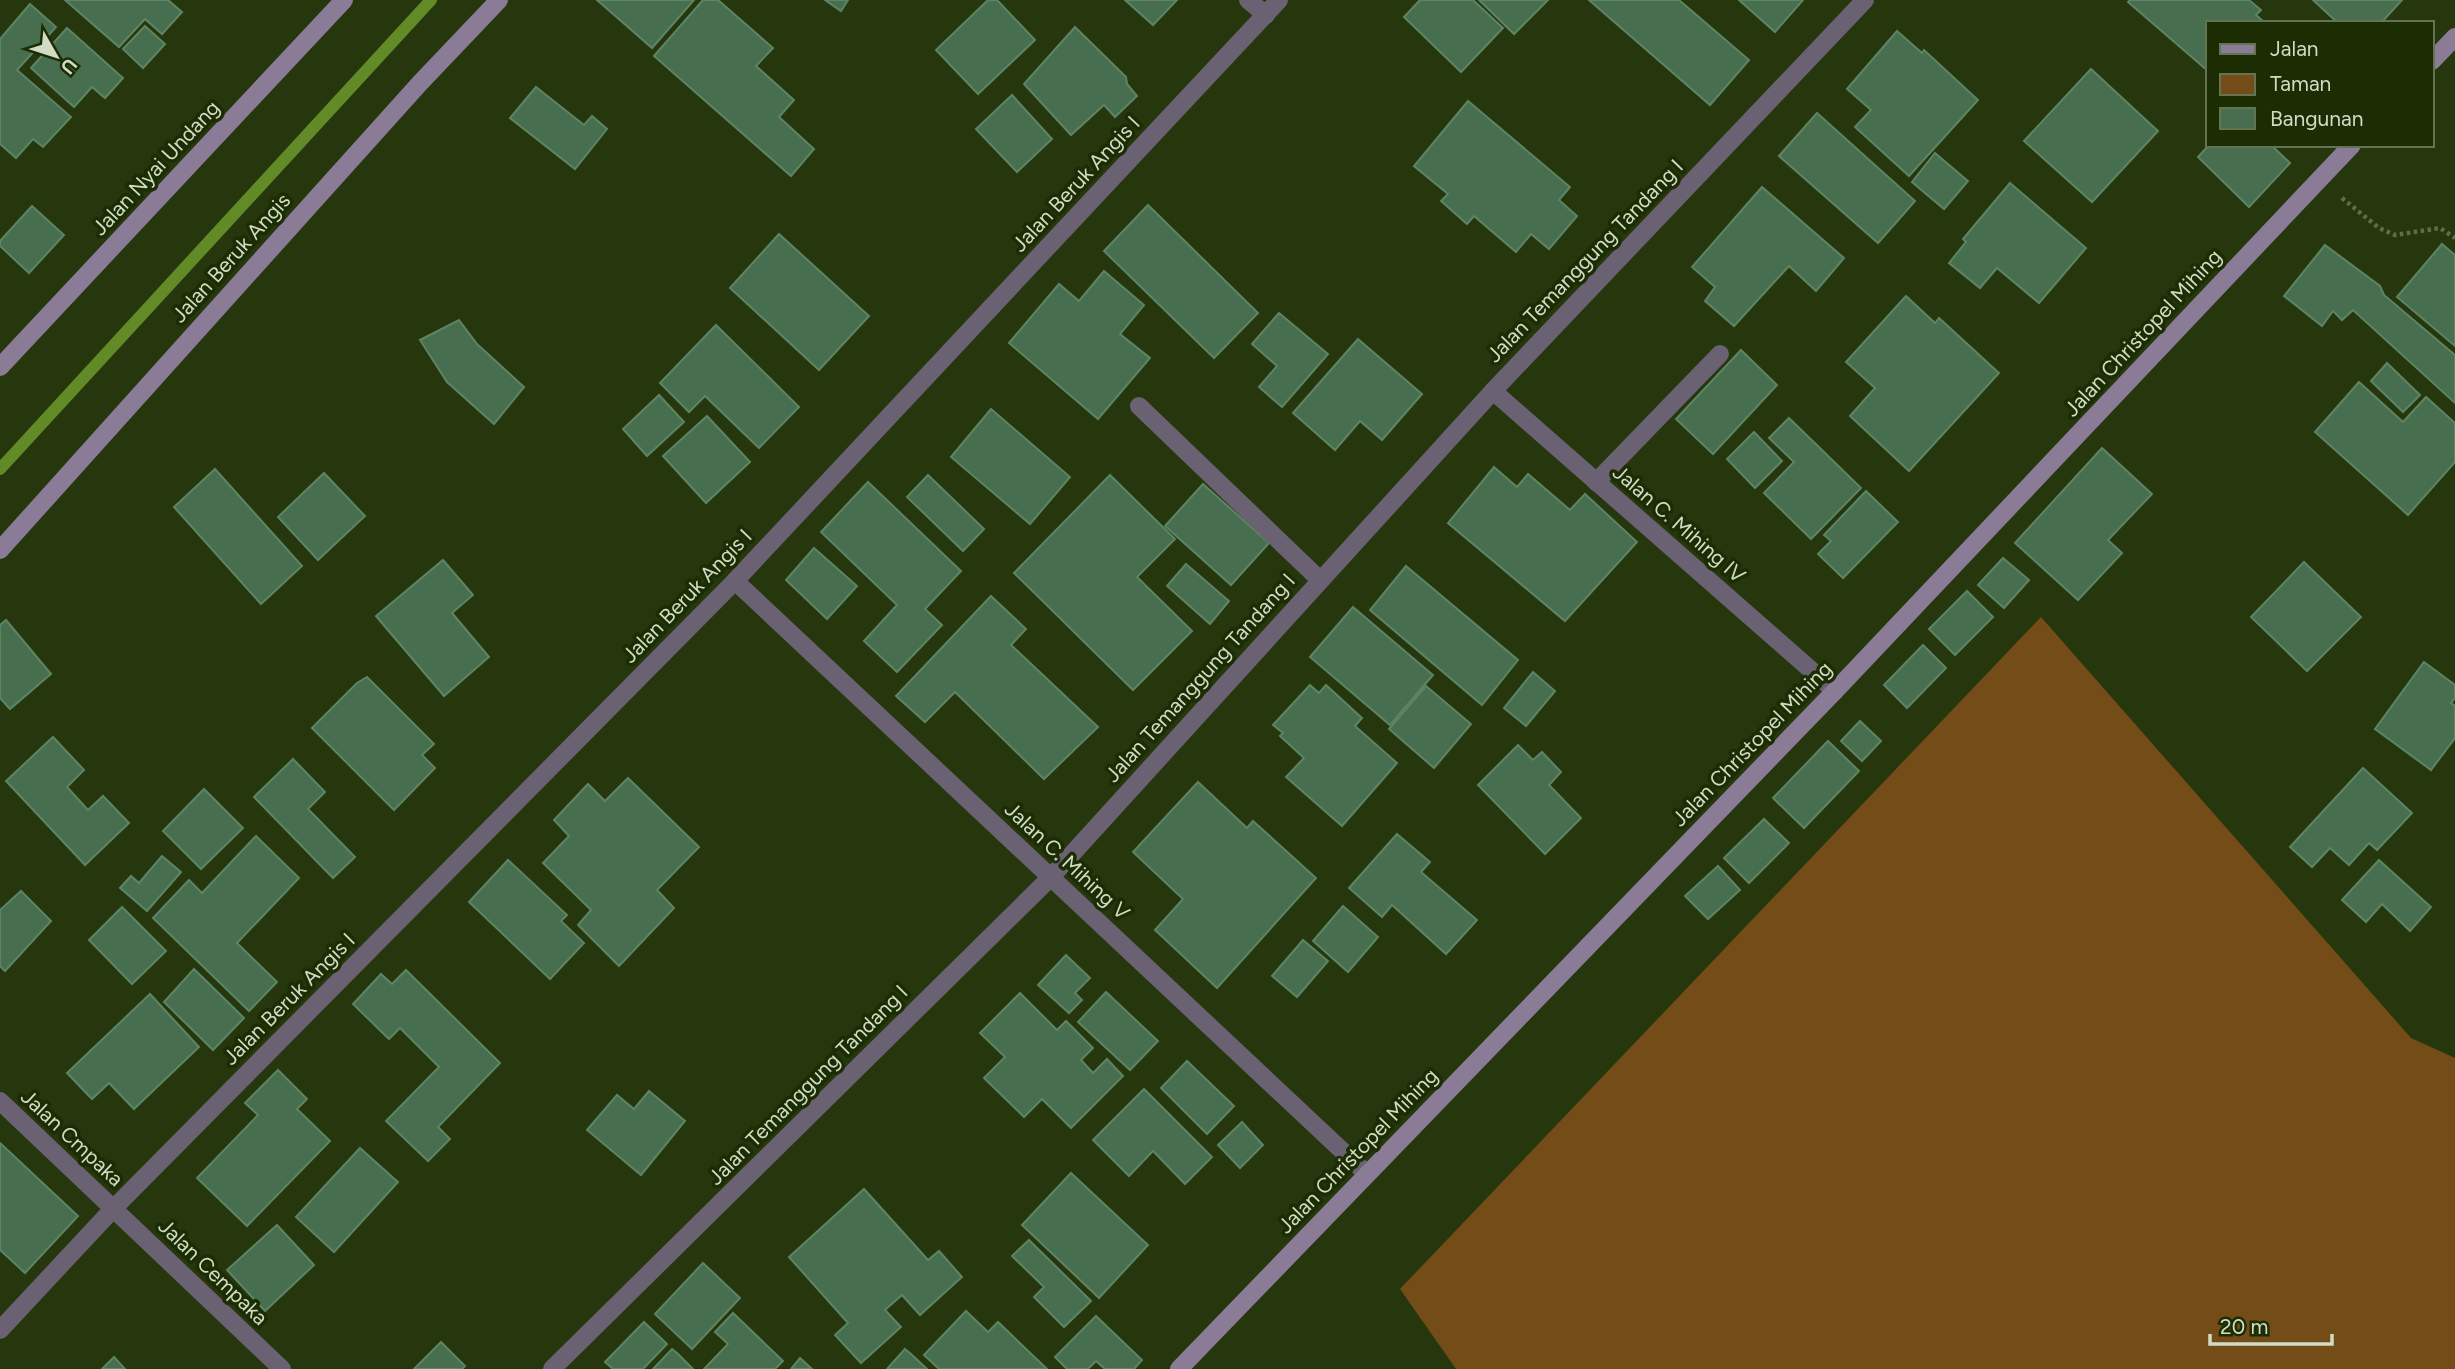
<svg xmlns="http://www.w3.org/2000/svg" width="2455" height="1369" font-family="Figtree,sans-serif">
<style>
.green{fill:#744c18}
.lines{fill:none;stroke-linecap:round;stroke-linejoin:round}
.stream{stroke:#628b27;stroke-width:12}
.building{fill:#476e4e;stroke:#5d8564;stroke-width:2}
.path{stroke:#5e6d4a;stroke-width:4.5;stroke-dasharray:3.5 3.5;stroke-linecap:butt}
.street{stroke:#6a6172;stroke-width:18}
.secondary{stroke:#8a7b97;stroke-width:18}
.labels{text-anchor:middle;stroke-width:7;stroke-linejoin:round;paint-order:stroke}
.street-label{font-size:21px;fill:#d1dcc5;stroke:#1c2d03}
</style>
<rect width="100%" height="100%" fill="#26370e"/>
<path class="green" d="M2041 617 2411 1038 2455 1058V1369H1456L1400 1289Z"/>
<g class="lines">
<path class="stream" d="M0 469 431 0"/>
</g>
<g class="building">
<path d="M65 0H168L182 12 162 34 145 19 119 47Z"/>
<path d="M597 0H694L652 48Z"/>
<path d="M703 0H718L773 48 756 66 794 100 779 117 814 149 791 176 654 56Z"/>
<path d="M825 0H848L841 11Z"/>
<path d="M988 0H997L1035 40 978 94 936 50Z"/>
<path d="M1125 0H1177L1153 25Z"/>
<path d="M1420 0H1473L1503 28 1461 72 1404 17Z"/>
<path d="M1479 0H1548L1514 34Z"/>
<path d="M1589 0H1679L1749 60 1710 105Z"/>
<path d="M1739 0H1803L1775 32Z"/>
<path d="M2130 0H2249L2261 10 2256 15 2265 23H2208V71L2128 2Z"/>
<path d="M2313 0H2402L2381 23H2338Z"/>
<path d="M30 4 56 27 17 70 71 117 43 147 33 139 16 158 0 144V39Z"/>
<path d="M145 26 165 44 143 68 123 49Z"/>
<path d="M1075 27 1126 77 1127 84 1137 96 1115 117 1104 105 1071 135 1024 84Z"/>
<path d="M67 28 123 78 105 98 92 87 74 107 31 68Z"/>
<path d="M1897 31 1922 53 1924 50 1978 100 1909 176 1855 127 1871 110 1847 89Z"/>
<path d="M2091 69 2158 131 2092 202 2024 141Z"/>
<path d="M536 87 584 125 592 116 607 129 575 169 510 118Z"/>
<path d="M1012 95 1052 139 1017 172 976 129Z"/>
<path d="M1468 101 1570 187 1559 200 1577 216 1549 249 1531 234 1516 252 1474 216 1467 224 1441 201 1448 194 1414 166Z"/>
<path d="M1817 113 1915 201 1878 243 1779 156Z"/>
<path d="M2209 145H2271L2290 163 2249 207 2198 157Z"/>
<path d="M1935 153 1968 181 1944 209 1912 182Z"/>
<path d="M2010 183 2086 248 2039 303 1997 268 1980 288 1949 263 1966 242 1963 239Z"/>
<path d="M1762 187 1844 258 1816 291 1789 266 1734 326 1705 301 1715 287 1692 267Z"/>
<path d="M1148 205 1258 313 1214 358 1104 251Z"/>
<path d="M32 206 64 235 29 273 0 246V241Z"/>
<path d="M779 234 869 316 819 370 730 288Z"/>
<path d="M2442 244 2455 255V346L2397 297Z"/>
<path d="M2325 245 2380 286 2384 295 2455 355V403L2353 310 2342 320 2333 311 2322 326 2284 296Z"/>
<path d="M1104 271 1144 305 1120 334 1150 358 1098 419 1009 343 1059 284 1079 301Z"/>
<path d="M1906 296 1935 323 1939 318 1999 373 1909 471 1850 416 1875 388 1846 362Z"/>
<path d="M1279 313 1328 354 1282 407 1259 387 1277 366 1252 344Z"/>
<path d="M459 320 477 344 524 387 494 424 447 382 420 340Z"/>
<path d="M716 325 799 407 759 448 705 396 689 412 660 383Z"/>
<path d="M1358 339 1422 394 1382 440 1360 421 1335 450 1293 413Z"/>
<path d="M1741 350 1777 385 1713 454 1676 419Z"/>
<path d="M2387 363 2420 395 2403 412 2371 381Z"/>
<path d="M2359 382 2403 422 2426 397 2455 423V462L2408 515 2315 432Z"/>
<path d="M659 395 684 422 647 456 623 429Z"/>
<path d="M991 409 1070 477 1030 524 951 457Z"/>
<path d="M707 416 750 462 706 503 663 456Z"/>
<path d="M1789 418 1861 488 1811 539 1764 493 1794 462 1769 438Z"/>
<path d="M1754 432 1782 461 1755 488 1727 459Z"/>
<path d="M2102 448 2152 494 2108 540 2122 553 2078 600 2015 543Z"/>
<path d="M1494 467 1517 487 1528 474 1570 510 1585 494 1637 542 1565 621 1448 523Z"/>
<path d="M215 469 302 566 261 604 174 507Z"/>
<path d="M324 473 365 516 318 560 278 517Z"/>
<path d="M928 475 984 529 963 551 907 497Z"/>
<path d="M1110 475 1175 539 1137 577 1192 631 1133 690 1014 573Z"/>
<path d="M868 482 961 571 925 609 942 625 897 672 864 641 897 605 821 532Z"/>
<path d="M1203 484 1269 543 1231 585 1165 526Z"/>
<path d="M1866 491 1898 522 1843 578 1818 554 1831 541 1824 535Z"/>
<path d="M814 548 857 586 827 619 786 580Z"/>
<path d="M2003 558 2029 580 2004 608 1978 585Z"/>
<path d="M443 560 473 595 452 613 489 657 444 696 376 616Z"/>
<path d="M2304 562 2361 617 2307 671 2251 617Z"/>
<path d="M1186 564 1229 601 1210 624 1167 586Z"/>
<path d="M1406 566 1518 660 1482 705 1370 610Z"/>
<path d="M1967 591 1993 617 1955 655 1929 629Z"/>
<path d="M991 596 1026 629 1011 645 1098 727 1044 779 955 692 925 722 896 696Z"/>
<path d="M1353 607 1433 675 1390 725 1310 657Z"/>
<path d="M6 620 51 674 10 709 0 698V625Z"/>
<path d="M1923 645 1946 668 1907 708 1884 685Z"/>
<path d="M2424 662 2455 685V698L2451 703 2455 706V738L2431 770 2375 729Z"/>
<path d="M1533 672 1555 691 1526 726 1504 708Z"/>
<path d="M367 677 434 744 422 755 435 768 394 810 312 728 357 683Z"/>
<path d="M1310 685 1319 693 1326 685 1362 718 1355 726 1397 763 1342 826 1286 777 1304 758 1280 736 1283 733 1273 725Z"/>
<path d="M1426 686 1471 724 1434 768 1389 729Z"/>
<path d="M1860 721 1881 741 1862 761 1841 741Z"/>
<path d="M53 737 84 770 67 787 88 810 103 796 129 823 85 865 6 781Z"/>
<path d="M1828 741 1859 771 1804 828 1773 798Z"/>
<path d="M1518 745 1533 760 1542 752 1561 772 1549 785 1581 818 1545 854 1478 785Z"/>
<path d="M293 759 325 792 308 809 355 857 333 878 254 797Z"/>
<path d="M2363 768 2412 813 2377 850 2369 843 2349 865 2330 848 2312 867 2290 847Z"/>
<path d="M628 778 699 847 657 890 674 908 619 966 578 925 591 910 543 863 569 836 554 820 588 784 605 801Z"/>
<path d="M1198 782 1247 828 1253 821 1316 878 1217 988 1155 930 1183 899 1133 852Z"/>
<path d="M204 789 243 828 201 869 163 831Z"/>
<path d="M1764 819 1789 843 1749 883 1724 858Z"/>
<path d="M1397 834 1430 862 1421 872 1477 920 1446 954 1392 905 1382 917 1349 888Z"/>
<path d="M256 836 299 878 237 943 277 982 249 1011 153 918 189 880 202 893Z"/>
<path d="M162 856 181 872 147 911 120 888 131 876 139 883Z"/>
<path d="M508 860 567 915 561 921 584 943 550 979 469 902Z"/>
<path d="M2379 860 2431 907 2410 931 2382 904 2366 922 2342 900Z"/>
<path d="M1718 866 1740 890 1708 919 1685 896Z"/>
<path d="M21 891 51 921 5 971 0 966V910Z"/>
<path d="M1343 906 1378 937 1348 972 1313 941Z"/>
<path d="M122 907 166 951 132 984 89 940Z"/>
<path d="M1303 940 1328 961 1297 997 1272 976Z"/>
<path d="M1066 955 1090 978 1075 993 1082 1000 1069 1013 1038 985Z"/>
<path d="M194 969 244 1018 213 1050 164 1002Z"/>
<path d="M406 970 500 1063 438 1127 450 1139 428 1161 386 1121 439 1067 400 1028 389 1039 353 1004 381 974 392 984Z"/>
<path d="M1106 992 1158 1041 1130 1070 1078 1022Z"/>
<path d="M1020 993 1057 1030 1066 1021 1093 1048 1081 1060 1093 1073 1107 1059 1123 1076 1071 1128 1042 1099 1024 1117 984 1078 1005 1057 980 1033Z"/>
<path d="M150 994 199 1047 134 1109 109 1083 92 1099 67 1073Z"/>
<path d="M1187 1061 1234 1106 1207 1134 1161 1088Z"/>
<path d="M278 1070 307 1099 297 1109 330 1141 247 1226 197 1178 258 1115 245 1103Z"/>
<path d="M1144 1089 1212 1157 1185 1184 1153 1151 1129 1176 1093 1140Z"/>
<path d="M649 1091 685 1121 641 1175 587 1130 617 1095 634 1109Z"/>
<path d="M1242 1122 1263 1145 1240 1168 1218 1145Z"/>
<path d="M0 1143 78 1216 25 1273 0 1250Z"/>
<path d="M360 1148 398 1182 334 1252 296 1217Z"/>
<path d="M1071 1173 1148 1245 1099 1298 1022 1225Z"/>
<path d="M864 1189 928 1260 939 1251 962 1277 920 1315 902 1295 885 1310 901 1327 861 1363 835 1335 848 1323 789 1257Z"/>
<path d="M277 1225 314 1265 265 1311 227 1270Z"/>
<path d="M1029 1240 1091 1301 1064 1327 1034 1297 1044 1287 1012 1256Z"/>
<path d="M703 1263 740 1298 692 1349 655 1314Z"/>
<path d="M966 1311 988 1332 998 1322 1047 1369H939L924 1355Z"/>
<path d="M733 1313 783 1361 775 1369H704L728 1344 715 1332Z"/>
<path d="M1096 1316 1142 1360 1134 1369H1105L1096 1361 1088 1369H1067L1055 1357Z"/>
<path d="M644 1322 667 1344 643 1369H613L605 1362Z"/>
<path d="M441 1342 465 1366 462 1369H414Z"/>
<path d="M672 1349 677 1353 693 1369H653Z"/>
<path d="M905 1349 911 1354 927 1369H887Z"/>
<path d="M114 1357 125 1369H102Z"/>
<path d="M800 1358 812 1369H791Z"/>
</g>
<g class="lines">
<path class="path" d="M2342 198 2379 228 2395 235 2440 228 2455 238"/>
<g class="street">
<path d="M1248 0 1266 15"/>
<path d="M1493 391 1835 691"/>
<path d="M1139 406 1319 579"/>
<path d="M1596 482 1720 354"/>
<path d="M735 581 1367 1174"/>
<path d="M0 1101 282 1369"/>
<path d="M0 1330 113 1209 735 581 1279 0"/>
<path d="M552 1369 1051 877 1493 391 1865 0"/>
</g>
<g class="secondary">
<path d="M2432 61 2455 37"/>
<path d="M0 367 344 0"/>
<path d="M0 550 420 83 499 0"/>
<path d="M1179 1369 1835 691 2352 145"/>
</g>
</g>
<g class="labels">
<g class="street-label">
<text transform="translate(156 168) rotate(-47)" y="7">Jalan Nyai Undang</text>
<text transform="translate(1076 184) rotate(-47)" y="7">Jalan Beruk Angis I</text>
<text transform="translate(231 258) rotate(-48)" y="7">Jalan Beruk Angis</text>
<text transform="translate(1585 261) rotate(-46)" y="7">Jalan Temanggung Tandang I</text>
<text transform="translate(2143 333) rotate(-47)" y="7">Jalan Christopel Mihing</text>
<text transform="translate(1679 524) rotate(41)" y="7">Jalan C. Mihing IV</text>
<text transform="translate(687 596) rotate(-46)" y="7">Jalan Beruk Angis I</text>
<text transform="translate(1200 678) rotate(-48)" y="7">Jalan Temanggung Tandang I</text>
<text transform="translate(1752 744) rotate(-46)" y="7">Jalan Christopel Mihing</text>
<text transform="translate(1067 861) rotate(43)" y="7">Jalan C. Mihing V</text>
<text transform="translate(289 999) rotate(-45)" y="7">Jalan Beruk Angis I</text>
<text transform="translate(808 1085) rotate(-45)" y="7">Jalan Temanggung Tandang I</text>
<text transform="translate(72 1138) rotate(43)" y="7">Jalan Cmpaka</text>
<text transform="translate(1358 1151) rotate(-46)" y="7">Jalan Christopel Mihing</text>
<text transform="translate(213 1272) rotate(44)" y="7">Jalan Cempaka</text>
</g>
</g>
<rect x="2206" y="21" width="228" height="126" fill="#1c2d03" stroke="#647351" stroke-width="2"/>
<rect x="2220" y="44" width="35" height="10" fill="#8a7b97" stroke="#647351" stroke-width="2"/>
<text x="2270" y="56" font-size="21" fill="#d1dcc5">Jalan</text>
<rect x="2220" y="74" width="35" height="21" fill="#744c18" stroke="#647351" stroke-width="2"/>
<text x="2270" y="91" font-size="21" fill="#d1dcc5">Taman</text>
<rect x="2220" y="108" width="35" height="21" fill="#476e4e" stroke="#647351" stroke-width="2"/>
<text x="2270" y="126" font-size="21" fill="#d1dcc5">Bangunan</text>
<g transform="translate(56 56) rotate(129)" stroke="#1c2d03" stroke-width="5" paint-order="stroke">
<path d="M0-5L12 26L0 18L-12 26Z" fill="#d1dcc5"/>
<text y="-10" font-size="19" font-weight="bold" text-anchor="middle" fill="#d1dcc5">U</text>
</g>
<path d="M2210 1334v10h122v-10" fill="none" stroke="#d1dcc5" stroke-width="3.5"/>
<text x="2220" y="1334" font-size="21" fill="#d1dcc5" stroke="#1c2d03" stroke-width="5" paint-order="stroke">20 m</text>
</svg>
